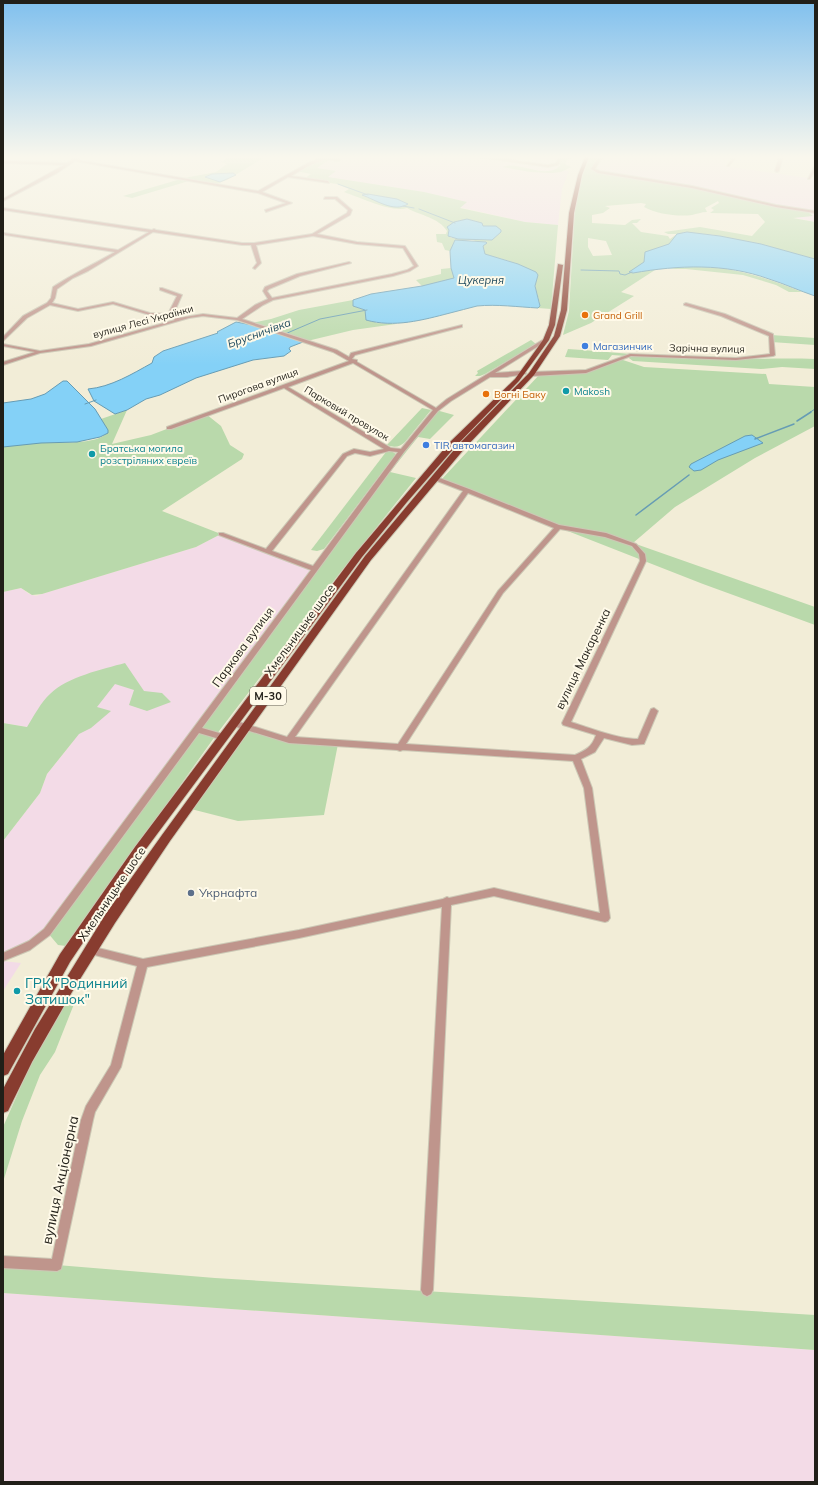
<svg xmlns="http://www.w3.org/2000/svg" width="818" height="1485" font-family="Mulish,sans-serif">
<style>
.industrial{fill:#f3dbe7}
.green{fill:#b9d9ab;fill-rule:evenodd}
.water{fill:#84d1f7;stroke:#669cb4}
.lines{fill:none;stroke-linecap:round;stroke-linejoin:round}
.stream-far1{stroke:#669cb4;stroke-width:1}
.stream{stroke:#669cb4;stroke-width:1.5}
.minor-casing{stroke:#ccc8b5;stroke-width:2}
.trunk-casing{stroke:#ccc8b5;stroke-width:2}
.minor{fill:#bf958c;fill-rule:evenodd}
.trunk{fill:#883c2f;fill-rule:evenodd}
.food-dot{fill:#e8710a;stroke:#fffae9;stroke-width:1.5}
.shop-dot{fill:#3f7fe0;stroke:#fffae9;stroke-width:1.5}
.culture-dot{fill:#0f9aa8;stroke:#fffae9;stroke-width:1.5}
.service-dot{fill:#5c6f8a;stroke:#fffae9;stroke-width:1.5}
.labels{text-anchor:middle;stroke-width:4;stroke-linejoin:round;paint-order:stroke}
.far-food-label{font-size:10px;fill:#c56008;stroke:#fffae9;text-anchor:start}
.far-street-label{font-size:10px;fill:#211f18;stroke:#fffae9}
.far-shop-label{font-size:10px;fill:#366cbe;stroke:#fffae9;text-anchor:start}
.far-culture-label{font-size:10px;fill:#0d838f;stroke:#fffae9;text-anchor:start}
.far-water-label{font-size:11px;font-style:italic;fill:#1e495d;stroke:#fffae9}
.shield{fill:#fffae9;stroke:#646157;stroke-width:1}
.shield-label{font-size:11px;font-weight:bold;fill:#211f18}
.street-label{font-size:12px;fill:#211f18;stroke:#fffae9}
.service-label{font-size:12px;fill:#4e5e75;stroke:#fffae9;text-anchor:start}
.near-culture-label{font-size:14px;fill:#0d838f;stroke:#fffae9;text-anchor:start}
.near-street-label{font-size:14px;fill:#211f18;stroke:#fffae9}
</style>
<rect width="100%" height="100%" fill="#f2edd7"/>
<g class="industrial">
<path d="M320 157H479L531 165 535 157H561L557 164 561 165 556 170 569 171 562 189 558 225 525 222 459 207 466 202 424 192 327 177 335 171 316 168 329 159Z"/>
<path d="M601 157H730L724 166 815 179V222L792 217 813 215 808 212 595 171 593 167Z"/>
<path d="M221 534 314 569 47 932 3 957V841L40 793 47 774 72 743 27 727 3 723V592L21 588 29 594 36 596 42 594 196 547Z"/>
<path d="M3 961 21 963 3 991Z"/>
<path d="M3 1293 815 1350V1482H3Z"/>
</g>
<g class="green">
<path d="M228 157H265L227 180 216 184 192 180 132 198 123 196 184 178 216 172 227 164 221 162Z"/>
<path d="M561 157H576L568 159 565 164 571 167 561 172 552 173 530 172 503 167C518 160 546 181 561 165L557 164Z"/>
<path d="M589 157H599L592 167 596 171 692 187 808 212 813 216 793 218 815 222V259L761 244 715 235 684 232 644 271 655 270 621 292 634 296 591 323 563 335 569 311 575 208 577 191ZM718 201 719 203 711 208 714 210 710 213 758 214 765 222 752 236 700 227 664 232 668 234H677L670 239 668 236 641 232 632 223H637L641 219 632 220 625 225 592 223V215L603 213 610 208 605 206 641 203 646 204 644 207C657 214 678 217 692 215 697 214 701 212 707 212L705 208ZM588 238 606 241 612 255 593 256 588 247Z"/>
<path d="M324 158 330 159 317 168 336 171 328 177 424 192 467 202 460 208 525 222 558 225 551 309 538 308 540 306C539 295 532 286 537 276 527 264 501 259 485 254 483 252 484 248 482 246 474 235 455 241 450 251L445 250 442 243 437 242 436 234H446L447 231C438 217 421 216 407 208 392 213 359 197 344 192L349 189 337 184 304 179 311 174 296 171ZM467 219 482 223 483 226 501 232 492 240 451 238 448 234 449 230 447 227 454 222Z"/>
<path d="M690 266C729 266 766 277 802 292H789L776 285 743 275 686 269H669Z"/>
<path d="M451 268 455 278 422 286 416 280 441 274V269Z"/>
<path d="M353 300V306L365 310 376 323 396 324 353 330 303 342 247 324 271 319 299 310Z"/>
<path d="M771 335 815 338V345L771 342Z"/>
<path d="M531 340 536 344 485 374 480 376H475L478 373 477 371Z"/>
<path d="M568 349C624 353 680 359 736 359 762 359 788 358 815 359V369L782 367 761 369 633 361 626 356 612 355 608 360 565 357Z"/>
<path d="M620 359 644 367 766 374 769 384 815 387V426L755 458 675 507 633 543 815 607V625L703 584 440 481 540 374 586 371Z"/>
<path d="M422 408 431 410 405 442C400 447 394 448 387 445Z"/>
<path d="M127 410 112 444 151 435 206 414 221 426 230 445 244 454 242 459 162 511 221 534 196 547 42 594 32 595 21 588 3 592V447C15 445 28 443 40 443 53 442 104 446 108 430L101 419Z"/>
<path d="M436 410 454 415 430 439 418 437 390 472 416 478 339 574 216 735 66 946 58 945 47 932 314 569Z"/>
<path d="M391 451 396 454 324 549 317 551 311 550 386 452Z"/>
<path d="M125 663 144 691 162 693 171 702 147 711 129 705 134 690 115 684 97 707 111 711 91 728 79 734 47 774 40 793 3 841V723L27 727C34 716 41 702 50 694 67 677 103 669 125 663Z"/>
<path d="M249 728 289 740 338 744 324 815 238 821 191 809Z"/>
<path d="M70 996 76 999 55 1052 40 1075 22 1121 3 1182V1127L29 1068Z"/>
<path d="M3 1262 57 1265 215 1278 815 1315V1350L3 1293Z"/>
</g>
<g class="water">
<path d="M233 173 236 175 220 182 205 177 212 174Z"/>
<path d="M368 194 397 199 408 204C394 213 376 200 362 195Z"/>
<path d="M467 219 482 223 483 226H496L501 230V232L492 240 458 239 448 236 449 230 447 227 454 222Z"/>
<path d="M687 232 720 236 761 244 815 259V296C800 291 785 284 769 279 725 263 679 265 633 273L629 272 644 262 645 252 669 244 677 234Z"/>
<path d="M455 240 486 242 487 243 483 246 485 254 518 264 536 272 538 275 535 286 540 306 538 308C518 307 497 304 477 306 468 308 459 311 450 313 423 320 394 328 366 320L365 310 353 306V300L371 294 422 286 454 278 451 268 450 251Z"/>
<path d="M236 322 258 326 303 342 290 347 289 349 291 351 284 356 253 360 196 378 160 395 146 399 127 410 115 414 94 401 88 389C111 387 132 374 152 363L154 357 163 351 218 333 217 332Z"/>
<path d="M63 381H67L95 409 108 430V433L100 437 77 442 41 443 3 447V403L31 399 45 394Z"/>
<path d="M752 435 763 443 718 460 701 470 694 471 689 467 691 464 745 436Z"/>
</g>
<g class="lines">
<g class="stream-far1">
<path d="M338 184 368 195"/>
<path d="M403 206 414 208"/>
<path d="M419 209 455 223"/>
<path d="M581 270 619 271 620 274 625 275 632 272"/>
<path d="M285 334 320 319 367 310"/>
<path d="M85 404 96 400"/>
<path d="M809 413 815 409"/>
</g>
<g class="stream">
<path d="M797 421 811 412"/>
<path d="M755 439 794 424"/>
<path d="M636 515 689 475"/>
</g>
<g class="minor-casing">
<g id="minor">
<path d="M76 157 79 158 77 160 258 191 308 163 321 158 319 157H328L340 160 338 161 325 159 310 165 291 176 328 181 329 183 288 177 262 192 292 203 266 212 265 210 286 203 258 193 75 161 57 173 3 201V199L64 165 3 163V161L67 163Z"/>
<path d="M490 157 548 165 556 163 559 157H562L558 165 548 167 478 157Z"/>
<path d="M599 157H602L595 169 600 171 692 186 776 205 815 211V213L776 207 692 188 598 173 591 169Z"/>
<path d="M733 157H736L729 166H727Z"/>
<path d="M779 157H783L779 171 777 172 775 171Z"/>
<path d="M814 167H815V171L810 179H808Z"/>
<path d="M325 197H337L352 210 350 215 317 234 357 242 405 246 418 266 410 271 393 276 273 300 263 305 242 319 337 350 349 357 351 353 462 325V327L355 355 352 359 357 360V362L436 408 447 399 544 339 548 340 495 373 523 371 526 373 525 374 507 377H490L451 401 438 411 404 452 202 728 226 735 227 737 226 739 223 740 199 733 50 935 30 950 3 961V953L29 941 44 929 311 570 219 535V533H223L266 549 343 454 354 449 370 452 384 449 284 388 171 429H167V427L349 361 333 352 237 320 203 316 189 318 91 346 40 353 3 365V362L35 352 3 346V344L40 351 89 344 175 320 169 316 150 315 113 304 78 311 50 305 27 318 3 341V337L23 316 47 303 51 298 53 287C73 274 94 264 115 252L5 235 4 233 118 250 149 232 3 210V208L152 230 154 229 156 230 242 243H254L312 234 347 213 348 210 335 199H324ZM153 232 242 245H251L257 263 253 268 255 269 261 263 256 245 313 236 357 244 403 248 414 266 407 270 392 274 272 298 267 291 269 289 300 276 351 263 349 262 297 274 265 287 263 291 268 299 255 305 237 318 203 314 179 318 173 315 182 295 162 288H160V290L177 296 168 314 150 313 113 302 78 309 52 303 55 298 57 289 73 278 88 271ZM353 363 433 410 401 449 391 448 288 387ZM389 451 398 452 313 566 272 551 347 456 355 453 370 456Z"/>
<path d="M686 303 725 314 773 334 775 355 773 356 736 360 631 356 586 373 532 376 529 374 532 372 586 370 630 354 736 358 770 354 769 336 721 316 684 305V304Z"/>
<path d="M434 476 469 489 559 525 606 533 636 544 645 554 646 561 571 722C590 728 618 739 638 739L651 709 654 708 658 711 644 744 632 745 604 738 595 752 581 759 592 788 610 918 608 921 605 922 494 896 451 905 433 1290 431 1294 427 1296 423 1294 421 1290 442 907 299 938 147 967 121 1067 95 1112 93 1120 61 1269 57 1271 3 1268V1256L52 1259 81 1120 86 1106 111 1065 137 966 87 953 85 950 87 947 90 946 143 959 299 930 443 899 447 897 449 898 494 888 600 913 584 788 573 761 403 750 400 751 397 750 289 743 230 725 229 723 233 720 287 737 463 491 432 479V477ZM468 493 554 528 498 591 398 744 295 737ZM560 529 605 537 632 546 639 554 640 561 562 723 563 725 596 735C592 747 586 750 575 755L406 744 503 593Z"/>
</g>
</g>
<g class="trunk-casing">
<g id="trunk">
<path d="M585 157H589L582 175 574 213 567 310 560 336 534 375 465 448 371 560 170 841 115 923 72 992 32 1062 8 1111 3 1113V1089L35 1029 105 915 162 835 365 556 459 444 529 373 554 336 561 310 569 213 578 175Z"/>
<path d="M558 264 563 265 555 325 549 340 519 381 456 446 407 502 362 557 227 740 143 853 70 962 8 1074 3 1076V1055L60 954 135 847 356 553 450 442 515 379 543 340 549 325Z"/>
</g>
</g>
<use href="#minor" class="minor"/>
<use href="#trunk" class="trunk"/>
</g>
<linearGradient id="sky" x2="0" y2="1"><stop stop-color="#80c0ee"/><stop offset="0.43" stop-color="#f9f7ed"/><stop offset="1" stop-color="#f9f7ed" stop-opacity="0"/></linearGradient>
<rect width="818" height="365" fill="url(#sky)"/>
<g class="food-dot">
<circle cx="585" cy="315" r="4"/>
<circle cx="486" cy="394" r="4"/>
</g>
<g class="shop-dot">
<circle cx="585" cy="346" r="4"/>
<circle cx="426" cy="445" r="4"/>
</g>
<g class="culture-dot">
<circle cx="566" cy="391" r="4"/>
<circle cx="92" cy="454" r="4"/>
<circle cx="17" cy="991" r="4"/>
</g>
<circle class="service-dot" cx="191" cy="893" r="4"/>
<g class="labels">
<g class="far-food-label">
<text x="593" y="319">Grand Grill</text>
<text x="494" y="398">Вогні Баку</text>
</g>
<g class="far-street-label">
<text transform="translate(143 321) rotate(-15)" y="4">вулиця Лесі Українки</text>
<text transform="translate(707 348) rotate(1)" y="4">Зарічна вулиця</text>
<text transform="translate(258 385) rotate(-20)" y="4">Пирогова вулиця</text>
<text transform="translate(347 413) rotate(31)" y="4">Парковий провулок</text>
</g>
<g class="far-shop-label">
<text x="593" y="350">Магазинчик</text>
<text x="434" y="449">TIR автомагазин</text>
</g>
<g class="far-culture-label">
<text x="574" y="395">Makosh</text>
<text x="100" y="452">Братська могила<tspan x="100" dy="12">розстріляних євреїв</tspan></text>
</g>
<g class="far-water-label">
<text x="481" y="284">Цукерня</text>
<text transform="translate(259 333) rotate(-20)" y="4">Брусничівка</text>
</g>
<rect class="shield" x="250" y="687" width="36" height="18" rx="3"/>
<g class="shield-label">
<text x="268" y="700">М-30</text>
</g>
<g class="street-label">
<text transform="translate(300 630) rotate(-54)" y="4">Хмельницьке шосе</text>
<text transform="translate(243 647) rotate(-54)" y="4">Паркова вулиця</text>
<text transform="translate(583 659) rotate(-64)" y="4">вулиця Макаренка</text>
<text transform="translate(112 894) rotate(-56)" y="4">Хмельницьке шосе</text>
</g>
<g class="service-label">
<text x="199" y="897">Укрнафта</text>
</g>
<g class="near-culture-label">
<text x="25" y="988">ГРК "Родинний<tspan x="25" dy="16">Затишок"</tspan></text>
</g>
<g class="near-street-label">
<text transform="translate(60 1180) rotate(-78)" y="5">вулиця Акціонерна</text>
</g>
</g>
<rect width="818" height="1485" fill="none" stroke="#211f18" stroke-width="8"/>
</svg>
